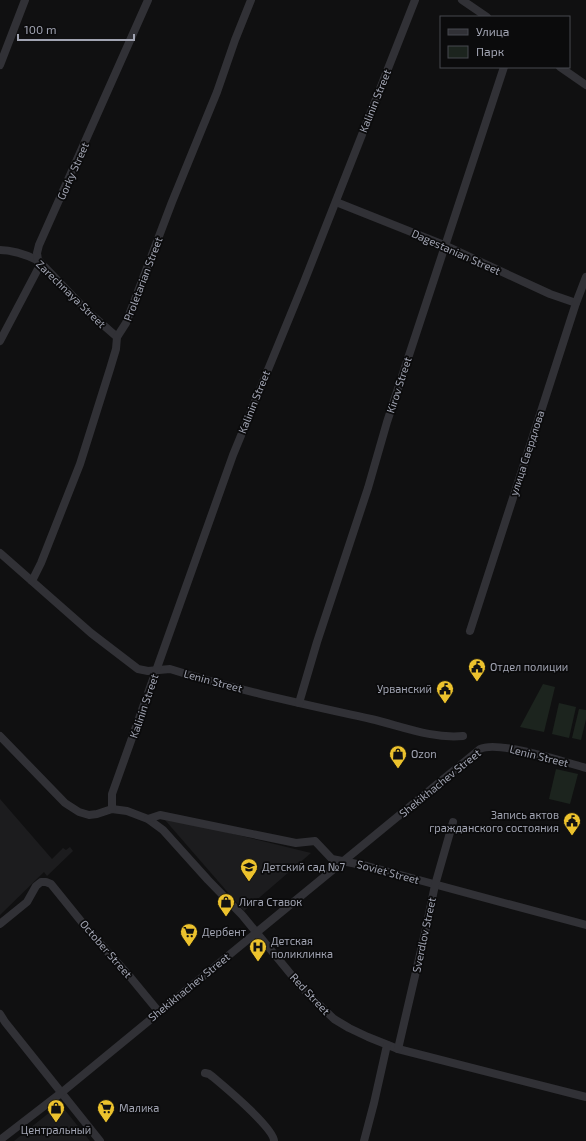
<svg xmlns="http://www.w3.org/2000/svg" width="586" height="1141" font-family="'Exo 2',sans-serif">
<style>
.built{fill:#1c1c1e}
.green{fill:#1c241e}
.lines{fill:none;stroke-linecap:round;stroke-linejoin:round}
.minor{stroke:#313136;stroke-width:8}
.labels{text-anchor:middle;stroke-width:3.5;stroke-linejoin:round;paint-order:stroke}
.street-label{font-size:11px;fill:#a1a4b2;stroke:#0b0b0c}
.poi-label{font-size:11px;fill:#a1a4b2;stroke:#0b0b0c;text-anchor:start}
</style>
<rect width="100%" height="100%" fill="#101011"/>
<g class="built">
<path d="M0 799 52 859 63 848 66 850 70 847 73 851 47 876 44 872 0 915Z"/>
<path d="M165 820 202 826 311 853 244 911Z"/>
<path d="M60 1104 90 1141H14Z"/>
</g>
<g class="green">
<path d="M543 684 555 687 544 732 520 727Z"/>
<path d="M559 703 576 707 569 738 552 734Z"/>
<path d="M579 709 586 710V719L581 740 572 738Z"/>
<path d="M556 769 578 774 570 804 549 799Z"/>
</g>
<g class="lines">
<g class="minor">
<path d="M462 0 487 17"/>
<path d="M0 65 25 0"/>
<path d="M560 67 586 85"/>
<path d="M336 202 444 245 550 294 576 303"/>
<path d="M0 250C13 250 27 255 39 261L86 310 117 337"/>
<path d="M0 341 39 267 37 253 39 245 148 0"/>
<path d="M0 553 91 633 138 669 148 671 170 669C236 690 303 704 371 719 401 726 432 739 463 736"/>
<path d="M32 581 41 563 80 464 110 369 116 349 117 337 126 323 172 202 217 92 235 40 251 0"/>
<path d="M470 631 576 303 586 277"/>
<path d="M299 703 317 642 368 488 387 422 504 67"/>
<path d="M0 736 65 803 79 812 89 815 97 814 112 809 127 811 148 819 163 830 208 880 242 915 303 989 334 1019 349 1028 368 1037 398 1049 586 1097"/>
<path d="M112 809V794L233 455 304 282 415 0"/>
<path d="M148 819 160 815 296 843 315 841 332 859 367 866 586 925"/>
<path d="M0 924 27 902 36 886 41 882H46L51 884 89 931 131 978 159 1012"/>
<path d="M0 1014 5 1022 100 1141"/>
<path d="M398 1049 425 933 435 885 453 822"/>
<path d="M205 1073 209 1074 213 1077C225 1087 274 1128 274 1141"/>
<path d="M0 1140 61 1093 480 749C498 740 564 762 586 768"/>
<path d="M364 1141 374 1103 387 1045"/>
</g>
</g>
<defs>
<g id="civic-pin" transform="scale(0.9)"><path d="M0 17L-7.5 6A9.5 9.5 0 1 1 7.5 6Z" fill="#ecc22d" stroke="#0b0b0c"/><path d="M-.6-6.5H3V-4.5H.6V-3L4-1V1h2V6H-6V1h2V-1L-.6-3ZM-1.2 2.5V6h2.4V2.5Z" fill="#111"/></g>
<g id="shop-pin" transform="scale(0.9)"><path d="M0 17L-7.5 6A9.5 9.5 0 1 1 7.5 6Z" fill="#ecc22d" stroke="#0b0b0c"/><path d="M-5-2.5h2.3a2.7 3.5 0 0 1 5.4 0H5L5.5 6h-11ZM-1.5-2.5h3a1.5 2.3 0 0 0-3 0Z" fill="#111"/></g>
<g id="school-pin" transform="scale(0.9)"><path d="M0 17L-7.5 6A9.5 9.5 0 1 1 7.5 6Z" fill="#ecc22d" stroke="#0b0b0c"/><path d="M0-5L7-2L0 1L-7-2ZM-4 1L0 2.5L4 1V4Q0 6-4 4Z" fill="#111"/></g>
<g id="supermarket-pin" transform="scale(0.9)"><path d="M0 17L-7.5 6A9.5 9.5 0 1 1 7.5 6Z" fill="#ecc22d" stroke="#0b0b0c"/><path d="M-6-5.5h2.5l.6 2H6L4.5 2H-2.5L-4.4-4H-6ZM-1.5 3.2a1.3 1.3 0 1 0 .1 0ZM3 3.2a1.3 1.3 0 1 0 .1 0Z" fill="#111"/></g>
<g id="hospital-pin" transform="scale(0.9)"><path d="M0 17L-7.5 6A9.5 9.5 0 1 1 7.5 6Z" fill="#ecc22d" stroke="#0b0b0c"/><path d="M-5-5h3v3.5h4V-5h3V5h-3V1.5h-4V5h-3Z" fill="#111"/></g>
</defs>
<g fill-rule="evenodd">
<use href="#civic-pin" x="477" y="667"/>
<use href="#civic-pin" x="445" y="689"/>
<use href="#shop-pin" x="398" y="754"/>
<use href="#civic-pin" x="572" y="821"/>
<use href="#school-pin" x="249" y="867"/>
<use href="#shop-pin" x="226" y="902"/>
<use href="#supermarket-pin" x="189" y="932"/>
<use href="#hospital-pin" x="258" y="947"/>
<use href="#shop-pin" x="56" y="1108"/>
<use href="#supermarket-pin" x="106" y="1108"/>
</g>
<g class="labels">
<g class="street-label">
<text transform="translate(375 101) rotate(-68)" y="4">Kalinin Street</text>
<text transform="translate(73 171) rotate(-66)" y="4">Gorky Street</text>
<text transform="translate(456 252) rotate(24)" y="4">Dagestanian Street</text>
<text transform="translate(143 279) rotate(-69)" y="4">Proletarian Street</text>
<text transform="translate(71 294) rotate(44)" y="4">Zarechnaya Street</text>
<text transform="translate(399 385) rotate(-72)" y="4">Kirov Street</text>
<text transform="translate(254 402) rotate(-68)" y="4">Kalinin Street</text>
<text transform="translate(527 453) rotate(-72)" y="4">улица Свердлова</text>
<text transform="translate(213 681) rotate(15)" y="4">Lenin Street</text>
<text transform="translate(144 706) rotate(-71)" y="4">Kalinin Street</text>
<text transform="translate(539 756) rotate(14)" y="4">Lenin Street</text>
<text transform="translate(440 783) rotate(-39)" y="4">Shekikhachev Street</text>
<text transform="translate(388 872) rotate(15)" y="4">Soviet Street</text>
<text transform="translate(424 935) rotate(-78)" y="4">Sverdlov Street</text>
<text transform="translate(106 949) rotate(49)" y="4">October Street</text>
<text transform="translate(189 987) rotate(-39)" y="4">Shekikhachev Street</text>
<text transform="translate(310 994) rotate(47)" y="4">Red Street</text>
</g>
<g class="poi-label">
<text x="490" y="671">Отдел полиции</text>
<text x="432" y="693" text-anchor="end">Урванский</text>
<text x="411" y="758">Ozon</text>
<text x="559" y="819" text-anchor="end">Запись актов<tspan x="559" dy="13">гражданского состояния</tspan></text>
<text x="262" y="871">Детский сад №7</text>
<text x="239" y="906">Лига Ставок</text>
<text x="202" y="936">Дербент</text>
<text x="271" y="945">Детская<tspan x="271" dy="13">поликлинка</tspan></text>
<text x="119" y="1112">Малика</text>
<text x="56" y="1134" text-anchor="middle">Центральный</text>
</g>
</g>
<rect x="440" y="16" width="130" height="52" fill="#0b0b0c" stroke="#47484e"/>
<rect x="448" y="29" width="20" height="6" fill="#313136" stroke="#47484e"/>
<text x="476" y="36" font-size="12" fill="#a1a4b2">Улица</text>
<rect x="448" y="46" width="20" height="12" fill="#1c241e" stroke="#47484e"/>
<text x="476" y="56" font-size="12" fill="#a1a4b2">Парк</text>
<path d="M18 34v6h116v-6" fill="none" stroke="#a1a4b2" stroke-width="2"/>
<text x="24" y="34" font-size="12" fill="#a1a4b2" stroke="#0b0b0c" stroke-width="3" paint-order="stroke">100 m</text>
</svg>
